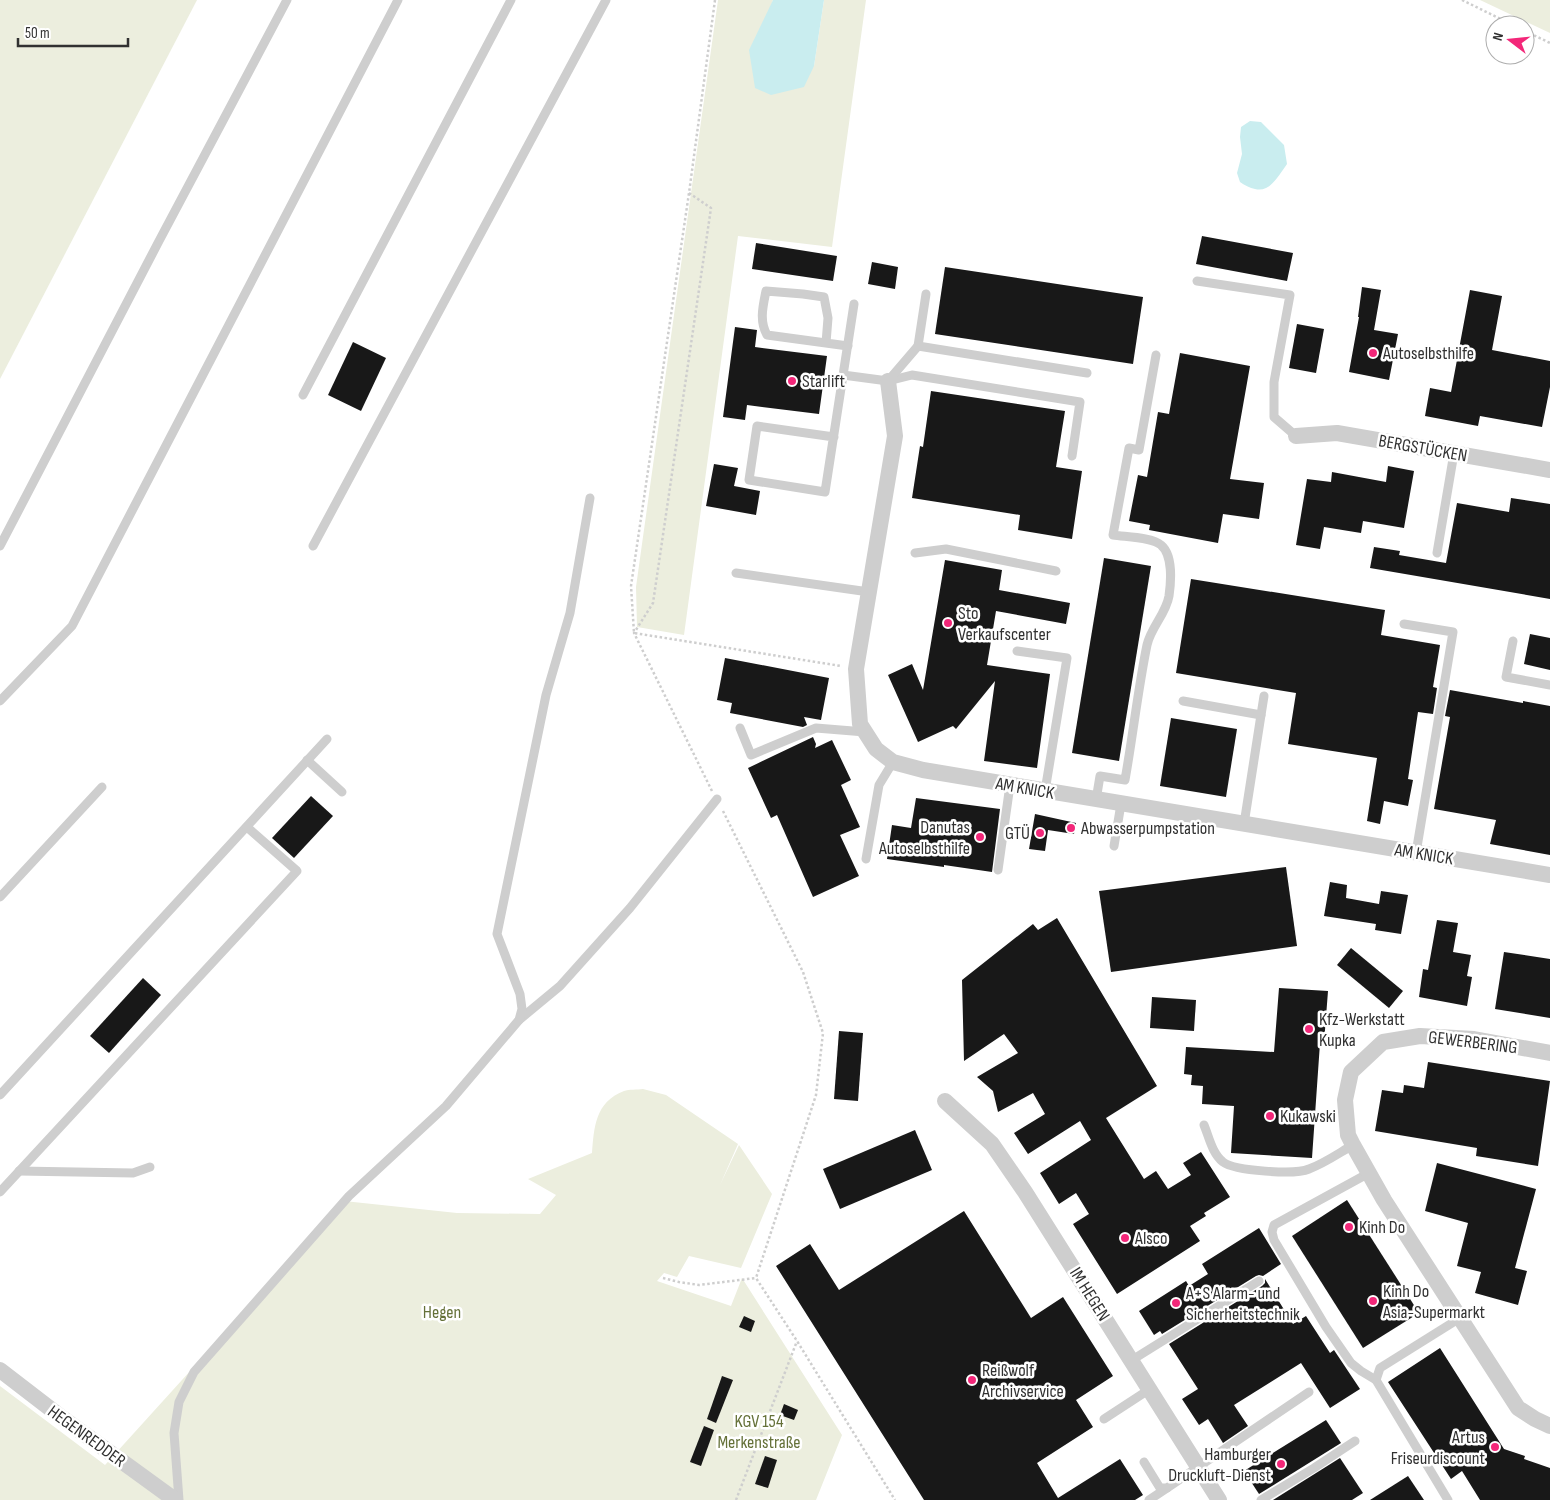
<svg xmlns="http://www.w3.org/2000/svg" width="1550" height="1500" font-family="'Sofia Sans Condensed',sans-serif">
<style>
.green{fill:#eceede}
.water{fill:#c9edef}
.building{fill:#181818}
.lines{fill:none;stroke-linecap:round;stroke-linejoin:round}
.path{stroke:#cecece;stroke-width:2.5;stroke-dasharray:2.5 2.5;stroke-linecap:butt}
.lane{stroke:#cecece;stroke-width:9}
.street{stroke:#cecece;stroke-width:16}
.poi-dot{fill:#f32779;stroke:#fff;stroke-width:2}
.labels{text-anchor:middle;stroke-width:5;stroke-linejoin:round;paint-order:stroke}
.poi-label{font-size:18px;fill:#313131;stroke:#fff;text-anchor:start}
.street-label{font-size:18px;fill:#313131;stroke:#fff}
.park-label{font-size:18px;fill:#657139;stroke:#fff}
</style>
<rect width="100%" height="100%" fill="#fff"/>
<g class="green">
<path d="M0 0H197L0 379Z"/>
<path d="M718 0H773L771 6 814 66 824 0H866L832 247 738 236 684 635 637 627 636 587Z"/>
<path d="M1480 0H1550V33Z"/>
<path d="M643 1089 666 1095 738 1144 720 1185 739 1145 772 1194 741 1268 689 1256 677 1277 664 1273 657 1281 731 1306 742 1278 842 1435 816 1500H0V1386L105 1465 344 1201 457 1213 540 1214 556 1195 528 1179 592 1153C594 1128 595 1102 624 1091 629 1089 637 1090 643 1089Z"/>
</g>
<g class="water">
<path d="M773 0H824L814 66 804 87 771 95 755 88 749 50Z"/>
<path d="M1250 121 1261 122 1284 145 1287 164C1279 175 1270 193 1255 189 1250 188 1244 185 1240 182L1237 173 1242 154 1240 137 1241 127Z"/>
</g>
<g class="building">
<path d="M1202 236 1293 253 1287 281 1196 264Z"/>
<path d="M756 243 837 256 833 281 752 269Z"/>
<path d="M872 262 898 267 895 289 868 284Z"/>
<path d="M945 267 1143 297 1133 364 935 334Z"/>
<path d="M1362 287 1381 290 1374 330 1398 334 1389 380 1349 372 1359 317H1358Z"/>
<path d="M1470 290 1502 296 1492 350 1550 361V387L1542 427 1480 416 1478 426 1425 416 1430 388 1451 392Z"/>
<path d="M1297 324 1324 329 1316 373 1289 368Z"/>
<path d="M735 327 757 330 755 347 827 356 819 414 747 405 745 420 723 417Z"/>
<path d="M353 342 386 358 361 411 328 395Z"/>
<path d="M1180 353 1250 366 1230 479 1264 483 1259 519 1223 514 1218 543 1149 530 1150 525 1129 521 1138 475 1147 477 1158 412 1169 414Z"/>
<path d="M931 391 1065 411 1056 467 1082 471 1072 539 1018 530 1020 515 912 498 920 446 923 447Z"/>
<path d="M714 464 738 468 734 486 760 491 756 515 706 506Z"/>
<path d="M1388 466 1414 471 1404 528 1363 521 1361 533 1324 527 1320 549 1296 545 1307 479 1331 482 1332 472 1386 482Z"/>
<path d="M1511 498 1550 504V599L1370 568 1374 547 1400 551 1399 555 1446 563 1457 503 1509 512Z"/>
<path d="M1104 558 1151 566 1119 761 1072 753Z"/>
<path d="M945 560 1002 570 999 590 1070 603 1066 624 996 611 987 665 1050 674 1037 768 984 761 995 681 956 729 953 726 918 742 888 675 912 664 923 690Z"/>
<path d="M1191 579 1385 610 1381 635 1440 645 1433 687 1437 688 1433 714 1418 712 1408 779 1413 780 1408 806 1384 801 1380 824 1367 821 1377 758 1288 744 1296 693 1176 673Z"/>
<path d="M1530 634 1550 638V670L1524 664Z"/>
<path d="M725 658 829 678 821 720 804 717 807 725 803 727 730 713 732 703 717 700Z"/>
<path d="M1450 690 1523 703V701L1550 706V855L1490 844 1496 820 1434 809 1450 717 1445 716Z"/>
<path d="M1171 718 1237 729 1226 797 1160 786Z"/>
<path d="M813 737 816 744 815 748 832 740 851 780 841 785 860 827 840 835 859 876 813 897 777 815 771 818 748 768Z"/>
<path d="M311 796 333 816 294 858 272 838Z"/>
<path d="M916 798 1000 809 992 872 944 865V867L887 859 892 825 911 828Z"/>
<path d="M1035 814 1076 823 1074 834 1048 830 1045 851 1029 849Z"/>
<path d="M1286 867 1297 946 1111 972 1099 891Z"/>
<path d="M1330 882 1347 885 1346 898 1379 904 1381 891 1408 895 1401 934 1375 930 1376 924 1324 916Z"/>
<path d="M1057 918 1157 1086 1106 1118 1144 1179 1156 1171 1168 1189 1191 1175 1183 1163 1201 1152 1230 1197 1204 1213 1206 1216 1190 1226 1200 1241 1117 1294 1073 1224 1089 1214 1076 1193 1059 1204 1040 1173 1091 1140 1080 1121 1028 1154 1014 1133 1045 1114 1033 1093 998 1112 993 1091 977 1077 1018 1053 1004 1034 964 1061 962 980 1033 924 1038 930Z"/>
<path d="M1437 920 1458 923 1453 952 1471 955 1467 976 1472 977 1467 1006 1419 997 1423 969 1428 970Z"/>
<path d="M1351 948 1403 991 1389 1008 1337 965Z"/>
<path d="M1504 952 1550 959V1018L1495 1009Z"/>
<path d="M143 978 161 995 109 1053 90 1036Z"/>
<path d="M1279 988 1328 991 1324 1043H1320L1312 1158 1231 1153 1234 1106 1202 1104 1203 1086 1191 1085 1192 1075 1184 1074 1186 1047 1274 1052Z"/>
<path d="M1152 997 1196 1000 1194 1031 1150 1028Z"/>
<path d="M839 1031 863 1033 858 1101 834 1099Z"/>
<path d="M1428 1062 1550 1081 1538 1166 1476 1156 1477 1148 1375 1131 1382 1090 1403 1093 1404 1085 1424 1088Z"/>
<path d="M915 1130 932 1170 840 1209 823 1169Z"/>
<path d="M1437 1163 1536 1189 1515 1268 1527 1271 1518 1305 1475 1293 1481 1272 1457 1266 1468 1223 1425 1211Z"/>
<path d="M1347 1200 1419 1313 1363 1348 1292 1236Z"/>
<path d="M964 1211 1031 1318 1063 1297 1113 1376 1076 1400 1093 1427 1037 1463 1058 1498 1120 1459 1143 1495 1135 1500H924L776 1266 810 1244 839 1290Z"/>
<path d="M1259 1228 1281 1264 1263 1276 1259 1275 1256 1276 1162 1334 1160 1331 1154 1335 1139 1311 1186 1281 1189 1286 1208 1274 1202 1264Z"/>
<path d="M1265 1279 1293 1324 1306 1316 1330 1353 1334 1350 1360 1389 1330 1408 1301 1363 1234 1405 1248 1426 1223 1443 1208 1419 1199 1425 1182 1399 1198 1389 1169 1344 1262 1286 1265 1283Z"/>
<path d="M744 1316 755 1321 751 1332 739 1327Z"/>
<path d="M1440 1348 1504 1449 1525 1456 1524 1459 1550 1468V1500H1480L1462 1471 1451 1479 1388 1382Z"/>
<path d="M722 1376 733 1380 716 1423 707 1419Z"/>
<path d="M784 1404 798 1410 794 1420 780 1415Z"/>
<path d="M1326 1420 1341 1443 1259 1494 1244 1471Z"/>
<path d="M704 1426 714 1430 701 1466 690 1462Z"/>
<path d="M765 1456 777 1460 768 1488 755 1484Z"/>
<path d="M1340 1458 1363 1493 1352 1500H1273Z"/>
<path d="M1408 1476 1424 1500H1370Z"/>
</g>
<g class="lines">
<g class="path">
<path d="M715 0 689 193 631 586 634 633 841 666"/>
<path d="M1462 0 1513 25"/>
<path d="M1525 31 1550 43"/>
<path d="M689 193 711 208 653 603 634 633 712 791"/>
<path d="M723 811 803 972 823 1033 816 1095 756 1278 797 1341 895 1500"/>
<path d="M663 1278 679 1282 699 1285 756 1278"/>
<path d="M736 1500 797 1341"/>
</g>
<g class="lane">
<path d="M1197 281 1290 295 1274 382V417L1296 436"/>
<path d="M826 343 828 318 824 297 803 294 766 291C763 306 759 321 767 335L848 346"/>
<path d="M918 346 926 294"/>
<path d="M843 375 888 381 912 375 1080 402 1072 456"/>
<path d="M888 381 918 346 1087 373"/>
<path d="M303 395 511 0"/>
<path d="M834 437 757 426 749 480 825 492 854 304"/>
<path d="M0 546 159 241 287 0"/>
<path d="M313 546 606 0"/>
<path d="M915 553 946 549 1056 571"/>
<path d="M1437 553 1454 453"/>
<path d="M736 573 869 592"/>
<path d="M1404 624 1453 632 1416 853"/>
<path d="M1513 641 1506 677 1550 685"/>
<path d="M1017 651 1067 658 1045 791"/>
<path d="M0 701 72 626 398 0"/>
<path d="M1183 701 1261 715 1244 824"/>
<path d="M1261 715 1264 696"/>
<path d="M740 728 751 755 816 728 865 732"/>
<path d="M307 760 342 792"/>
<path d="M1096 800 1100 776 1125 780C1133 735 1138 689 1147 645 1151 627 1166 614 1169 596 1171 582 1173 555 1161 545 1152 537 1126 537 1113 535L1129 448 1139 450 1156 355"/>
<path d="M1114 846 1121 804"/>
<path d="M866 859 879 785 893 762"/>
<path d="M998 870 1010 785"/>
<path d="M0 897 102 787"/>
<path d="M519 1020 560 986 630 908 717 799"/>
<path d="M0 1095 327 739"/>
<path d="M1204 1125C1209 1137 1212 1153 1223 1162 1235 1171 1295 1175 1309 1169 1325 1163 1339 1153 1353 1145"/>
<path d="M19 1171 133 1173 150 1167"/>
<path d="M1369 1173 1274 1225 1272 1232 1274 1240 1326 1327 1351 1363 1361 1371 1376 1380"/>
<path d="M0 1192 297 871 247 827"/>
<path d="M1132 1360 1259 1281"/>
<path d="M1104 1419 1150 1389"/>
<path d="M1144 1462 1160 1488H1167L1309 1392"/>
<path d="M179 1500 174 1433 179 1402 194 1372 349 1196 446 1106 519 1020 522 1009 520 994 497 934 546 695 570 613 590 498"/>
<path d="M1149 1500 1167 1488"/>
<path d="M1261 1500 1314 1468 1355 1441"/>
<path d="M1448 1500 1376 1380 1380 1368 1460 1318"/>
</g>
<g class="street">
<path d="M888 381 895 436 856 669 860 724 876 749 893 762 923 770 1550 875"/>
<path d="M1296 436 1337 433 1550 470"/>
<path d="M1550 1053 1474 1039 1420 1036 1383 1042 1351 1072 1345 1100 1348 1135 1353 1145 1384 1200 1518 1408 1535 1419 1550 1426"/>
<path d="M945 1101 992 1144 1025 1192 1219 1500"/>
<path d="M0 1370 65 1420 175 1500"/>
</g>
</g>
<g class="poi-dot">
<circle cx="1373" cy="353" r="5"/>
<circle cx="792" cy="381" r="5"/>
<circle cx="948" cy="623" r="5"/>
<circle cx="1071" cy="828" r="5"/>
<circle cx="1040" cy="833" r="5"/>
<circle cx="980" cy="837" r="5"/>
<circle cx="1309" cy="1029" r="5"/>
<circle cx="1270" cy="1116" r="5"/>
<circle cx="1349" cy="1227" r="5"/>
<circle cx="1125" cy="1238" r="5"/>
<circle cx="1373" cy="1301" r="5"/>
<circle cx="1176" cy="1303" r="5"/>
<circle cx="972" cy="1380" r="5"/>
<circle cx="1495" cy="1447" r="5"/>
<circle cx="1281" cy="1464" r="5"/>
</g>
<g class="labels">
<g class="poi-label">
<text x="1383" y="359">Autoselbsthilfe</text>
<text x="802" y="387">Starlift</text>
<text x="958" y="619">Sto<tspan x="958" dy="21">Verkaufscenter</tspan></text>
<text x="970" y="833" text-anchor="end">Danutas<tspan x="970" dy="21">Autoselbsthilfe</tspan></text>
<text x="1081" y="834">Abwasserpumpstation</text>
<text x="1030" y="839" text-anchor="end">GTÜ</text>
<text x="1319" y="1025">Kfz-Werkstatt<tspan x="1319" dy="21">Kupka</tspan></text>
<text x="1280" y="1122">Kukawski</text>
<text x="1359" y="1233">Kinh Do</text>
<text x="1135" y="1244">Alsco</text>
<text x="1383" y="1297">Kinh Do<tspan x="1383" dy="21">Asia-Supermarkt</tspan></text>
<text x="1186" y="1299">A+S Alarm- und<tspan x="1186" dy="21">Sicherheitstechnik</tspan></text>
<text x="982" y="1376">Reißwolf<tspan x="982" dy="21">Archivservice</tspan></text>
<text x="1485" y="1443" text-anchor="end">Artus<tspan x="1485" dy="21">Friseurdiscount</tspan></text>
<text x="1271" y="1460" text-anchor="end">Hamburger<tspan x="1271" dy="21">Druckluft-Dienst</tspan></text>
</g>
<g class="street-label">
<text transform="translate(1423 448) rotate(10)" y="6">BERGSTÜCKEN</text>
<text transform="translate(1025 788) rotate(10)" y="6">AM KNICK</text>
<text transform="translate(1424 854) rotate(9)" y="6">AM KNICK</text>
<text transform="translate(1473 1042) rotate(7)" y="6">GEWERBERING</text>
<text transform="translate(1090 1294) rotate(58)" y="6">IM HEGEN</text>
<text transform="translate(87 1436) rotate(36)" y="6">HEGENREDDER</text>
</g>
<g class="park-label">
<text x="442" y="1318">Hegen</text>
<text x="759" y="1427">KGV 154<tspan x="759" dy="21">Merkenstraße</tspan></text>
</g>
</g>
<g transform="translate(1510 40) rotate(286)"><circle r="24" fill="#ffffff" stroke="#adadad"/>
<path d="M0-4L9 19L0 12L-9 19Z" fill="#f32779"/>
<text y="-8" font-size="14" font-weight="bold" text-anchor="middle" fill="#313131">N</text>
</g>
<path d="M18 38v8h110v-8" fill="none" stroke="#313131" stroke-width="2.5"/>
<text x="25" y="38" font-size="15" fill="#313131" stroke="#ffffff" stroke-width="4" paint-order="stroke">50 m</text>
</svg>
